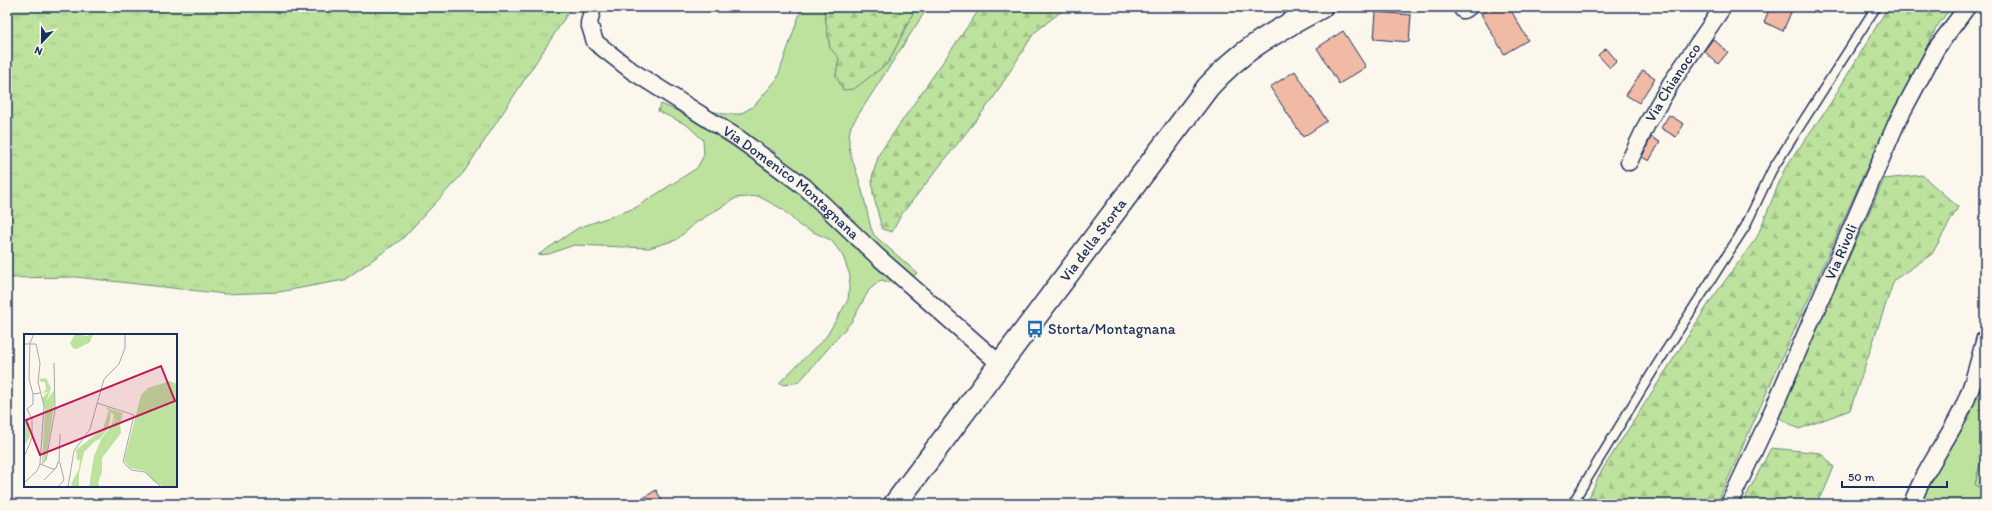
<svg xmlns="http://www.w3.org/2000/svg" width="1992" height="511" font-family="Itim,sans-serif">
<style>
.grass{fill:#bce29d;stroke:#6c887e}
.forest{fill:url(#forest-firs);stroke:#6c887e}
.park{fill:url(#park-tufts);stroke:#6c887e}
.building{fill:#f1baa5;stroke:#1b2f5e}
.lines{fill:none;stroke-linecap:round;stroke-linejoin:round}
.lane-casing{stroke:#1b2f5e;stroke-width:11}
.street-casing{stroke:#1b2f5e;stroke-width:19}
.secondary-casing{stroke:#1b2f5e;stroke-width:25}
.lane{stroke:#fbf7ec;stroke-width:8}
.street{stroke:#fbf7ec;stroke-width:16}
.secondary{stroke:#fbf7ec;stroke-width:22}
.labels{text-anchor:middle;stroke-width:3;stroke-linejoin:round;paint-order:stroke}
.street-label{font-size:15px;fill:#1b2f5e;stroke:#fbf7ec}
.poi-label{font-size:15px;fill:#1b2f5e;stroke:#fbf7ec;text-anchor:start}
.inset-road{fill:none;stroke:#a1a7b3;stroke-width:1}
.view{fill:#c2185b;fill-opacity:0.15;stroke:#c2185b;stroke-width:2}
.inset-edge{fill:none;stroke:#1b2f5e;stroke-width:2}
</style>
<defs>
<pattern id="forest-firs" width="22" height="20" patternUnits="userSpaceOnUse"><rect width="22" height="20" fill="#bce29d"/><path d="M5 1l3.5 6h-7zM16 11l3.5 6h-7z" fill="#a1c28a"/></pattern>
<pattern id="park-tufts" width="24" height="20" patternUnits="userSpaceOnUse"><rect width="24" height="20" fill="#bce29d"/><path d="M3 7l-1-3M5 7V3M7 7l1-3M15 17l-1-3M17 17v-4M19 17l1-3" fill="none" stroke="#a1c28a"/></pattern>
</defs>
<rect width="100%" height="100%" fill="#fbf7ec"/>
<filter id="ink" filterUnits="userSpaceOnUse"><feTurbulence type="fractalNoise" baseFrequency=".025" numOctaves="2"/><feDisplacementMap in="SourceGraphic" scale="8" xChannelSelector="R" yChannelSelector="G"/><feConvolveMatrix kernelMatrix="1 2 1 2 8 2 1 2 1" color-interpolation-filters="sRGB"/></filter>
<g filter="url(#ink)">
<g class="grass">
<path d="M802 7H821L824 9 830 48 839 57 836 76 888 63 916 7H928L851 126C845 148 853 159 859 180 864 196 867 212 871 228L874 235 917 273 912 278 780 163 774 151 751 142 707 110 724 114H740L754 106 777 79Z"/>
<path d="M661 104 680 112 759 163 820 207 899 285 881 280 869 290 852 321 799 382 784 385 779 383 826 337 848 300 850 276 843 256 831 240 800 226 782 209 758 196 736 198 697 222 676 240 649 248 574 245 549 254 538 255 578 228 635 208 697 168 704 155 703 140 687 125 658 111Z"/>
<path d="M1985 380V443L1975 485 1985 490V504H1917L1968 404 1982 389Z"/>
</g>
<g class="forest">
<path d="M821 7H916L888 63 854 89 843 90 836 76 839 58 830 48 824 9Z"/>
<path d="M981 7H1067L1034 33 992 100 901 215 892 232 882 229 873 194 872 177 879 154Z"/>
<path d="M1888 7H1951L1936 28 1863 176 1717 504H1586L1599 475 1711 300 1757 237 1785 168 1830 104Z"/>
<path d="M1922 175 1958 207 1932 254 1894 280 1850 410 1799 429 1778 417 1884 179Z"/>
<path d="M1985 443V490L1975 485Z"/>
<path d="M1771 448 1821 453 1834 467 1824 491 1815 504H1742Z"/>
</g>
<path class="park" d="M7 7H572L464 172 402 239 344 280 279 292 225 294 76 277 7 278Z"/>
<g class="building">
<path d="M1493 7H1509L1528 40 1504 54 1481 14Z"/>
<path d="M1770 7H1786L1792 10 1783 31 1764 22Z"/>
<path d="M1376 12 1411 15 1409 42 1374 39Z"/>
<path d="M1343 31 1366 67 1339 84 1317 48Z"/>
<path d="M1713 39 1728 52 1718 64 1704 51Z"/>
<path d="M1606 48 1617 61 1610 68 1598 55Z"/>
<path d="M1643 70 1655 78 1639 103 1626 95Z"/>
<path d="M1295 71 1327 121 1303 137 1270 87Z"/>
<path d="M1669 115 1684 124 1676 137 1661 128Z"/>
<path d="M1651 137 1660 142 1649 161 1642 157Z"/>
<path d="M656 490 664 504H634Z"/>
</g>
<g class="lines">
<g class="lane-casing">
<path id="lane" d="M1572 504 1656 366 1745 227 1772 170 1876 7"/>
</g>
<g class="street-casing">
<g id="street">
<path id="s1" d="M593 7 589 23 595 42 632 71 738 138 805 187 877 256 1000 364"/>
<path d="M1461 7 1463 10 1469 7"/>
<path id="s2" d="M1629 162 1647 124 1671 83 1723 7"/>
<path id="s3" d="M1729 504 1768 421 1897 122 1936 49 1967 7"/>
<path d="M1912 504C1923 472 1945 444 1960 414 1972 390 1978 364 1985 338"/>
</g>
</g>
<g class="secondary-casing">
<g id="secondary">
<path id="s4" d="M895 504 1208 87C1244 47 1275 32 1321 7"/>
</g>
</g>
<use href="#lane" class="lane"/>
<use href="#street" class="street"/>
<use href="#secondary" class="secondary"/>
</g>
</g>
<defs>
<g id="bus-bare" transform="scale(1.38)"><path d="M-5-6H5V4H4V6H2V4H-2V6H-4V4H-5ZM-3.5-4V0h7V-4ZM-3.5 1.2v1.5H-2V1.2ZM2 1.2v1.5H3.5V1.2Z" fill="#1f6fb2" stroke="#fbf7ec" stroke-width="2.5" paint-order="stroke"/></g>
</defs>
<g fill-rule="evenodd">
<use href="#bus-bare" x="1035" y="329"/>
</g>
<g class="labels">
<g class="street-label">
<text dy="5" stroke="none"><textPath href="#s2" startOffset="91">Via Chianocco</textPath></text>
<text dy="5" stroke="none"><textPath href="#s1" startOffset="278">Via Domenico Montagnana</textPath></text>
<text dy="5" stroke="none"><textPath href="#s4" startOffset="330">Via della Storta</textPath></text>
<text dy="5" stroke="none"><textPath href="#s3" startOffset="276">Via Rivoli</textPath></text>
</g>
<g class="poi-label">
<text x="1048" y="334">Storta/Montagnana</text>
</g>
</g>
<g transform="translate(24 334)">
<rect width="153" height="153" fill="#fbf7ec"/>
<path d="M51 0 63 2 69 0 66 8 53 15 49 14 46 9ZM81 73 99 79 96 89 91 84 89 87 91 97 81 111 77 105 87 93 90 81Z" fill="#bce29d"/>
<path d="M22 44 27 54 23 66 30 56V71L22 125 18 129 21 75 18 64 24 58 18 59 22 56 21 48H17L15 45ZM85 75 87 80 84 95 76 105 71 107 60 118 55 140V153H50L47 150 55 135 56 126H53L52 116 79 95ZM91 84 96 89 97 99 78 124V138L74 149 76 153H65L70 122 77 106 79 105 81 111 91 97 89 91ZM1 88H4L6 103 0 112Z" fill="#bce29d"/>
<path d="M146 47 153 50V153L138 152 129 147 121 137 106 134 100 127 117 61 124 54Z" fill="#bce29d"/>
<path class="inset-road" d="M10 0 6 9 5 45 9 60 16 59M0 10H12L16 29 14 48 20 72 16 130 13 137 0 149M73 69 110 81 99 128 107 136 121 138 137 153M0 123 8 104V85L3 75 9 70V60M35 128 36 100M16 130 29 135 32 134 34 128 36 129 40 146 34 153M17 131 22 126 31 76 30 29M20 146 31 135M44 153 50 117 66 95 80 45 95 30 101 14V0"/>
<path class="view" d="M137 32 151 67 16 121 2 86Z"/>
<rect width="153" height="153" class="inset-edge"/>
</g>
<rect width="1992" height="511" fill="none" stroke="#fbf7ec" stroke-width="24"/>
<rect x="12" y="12" width="1968" height="487" fill="none" stroke="#1b2f5e" stroke-width="1.5" filter="url(#ink)"/>
<g transform="translate(42 42) rotate(202)" stroke="#fbf7ec" stroke-width="3" paint-order="stroke">
<path d="M0-3L7 15L0 10L-7 15Z" fill="#1b2f5e"/>
<text y="-6" font-size="11" font-weight="bold" text-anchor="middle" fill="#1b2f5e">N</text>
</g>
<path d="M1842 481v6h105v-6" fill="none" stroke="#1b2f5e" stroke-width="2"/>
<text x="1848" y="481" font-size="12" fill="#1b2f5e" stroke="#fbf7ec" stroke-width="3" paint-order="stroke">50 m</text>
</svg>
